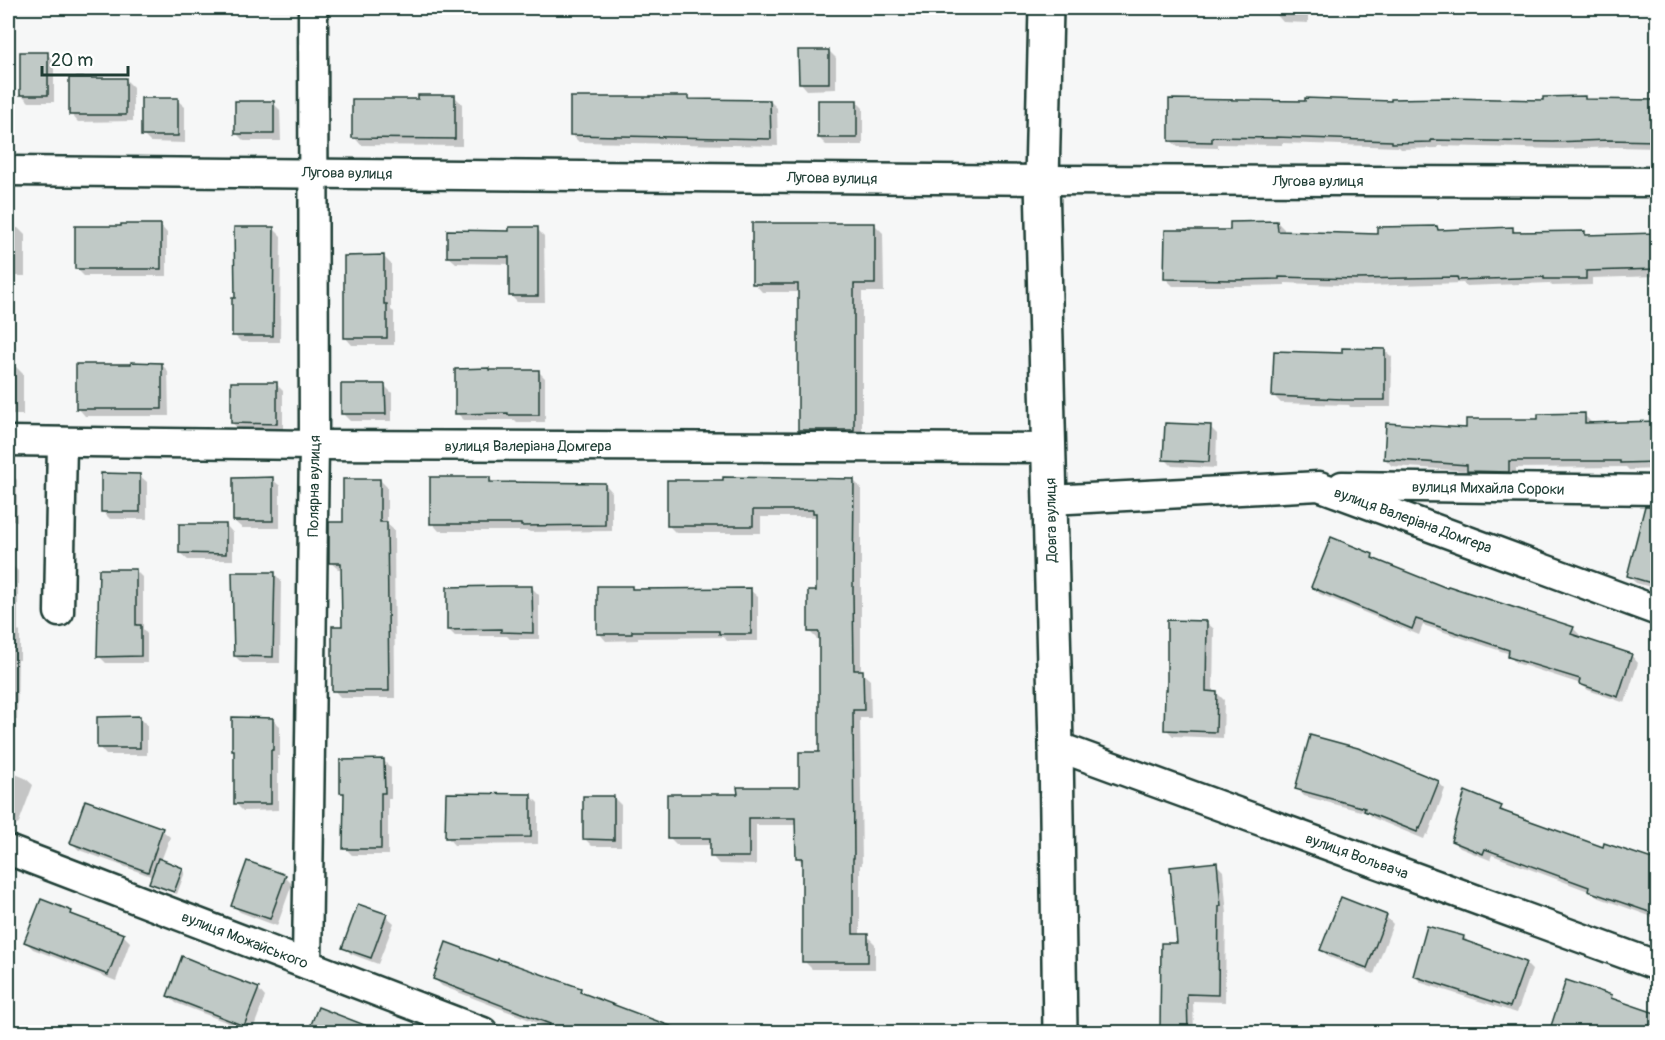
<svg xmlns="http://www.w3.org/2000/svg" width="1665" height="1040" font-family="Pangolin,sans-serif">
<style>
.shadow{fill:#0003}
.building{fill:#c0c9c6;stroke:#1f3d34;stroke-width:1.5}
.lines{fill:none;stroke-linecap:round;stroke-linejoin:round}
.minor-casing{stroke:#1f3d34;stroke-width:33}
.tertiary-casing{stroke:#1f3d34;stroke-width:38}
.minor{stroke:#fff;stroke-width:28}
.tertiary{stroke:#fff;stroke-width:33}
.labels{text-anchor:middle;stroke-width:4.5;stroke-linejoin:round;paint-order:stroke}
.street-label{font-size:15px;fill:#1f3d34;stroke:#fff}
</style>
<rect width="100%" height="100%" fill="#f6f7f7"/>
<filter id="ink" filterUnits="userSpaceOnUse"><feTurbulence type="fractalNoise" baseFrequency=".0167" numOctaves="2"/><feDisplacementMap in="SourceGraphic" scale="12" xChannelSelector="R" yChannelSelector="G"/><feConvolveMatrix kernelMatrix="1 2 1 2 8 2 1 2 1" color-interpolation-filters="sRGB"/></filter>
<g filter="url(#ink)">
<g class="shadow">
<path d="M532 8H572V12H537Z"/>
<path d="M1276 8H1308V23L1283 22 1276 14Z"/>
<path d="M829 51 836 58V89L807 90 800 82Z"/>
<path d="M47 54 54 61V102H29L21 94Z"/>
<path d="M126 80 133 87V121L78 122 71 114Z"/>
<path d="M455 97 462 104V146L361 145 354 137 419 100Z"/>
<path d="M688 97 692 101H770L777 108 778 146 579 142 572 135Z"/>
<path d="M1585 98 1587 100 1658 101V148L1616 147 1562 149 1438 146V148L1401 149 1399 147 1282 143V145L1218 144V148L1178 147 1170 140 1392 102 1545 101Z"/>
<path d="M177 100 185 107V143L150 142 143 135Z"/>
<path d="M856 101 863 108V145H826L819 138Z"/>
<path d="M273 103 280 110 281 141H244L236 133Z"/>
<path d="M1277 222 1284 229V233L1378 236 1437 227 1441 232 1512 228 1517 233H1585L1589 237 1658 234V276L1592 278V285L1552 286 1550 283 1466 286 1463 283 1365 286 1285 283V285L1243 286H1173L1166 279 1232 231Z"/>
<path d="M874 224 883 233 884 292H862V439L809 438 800 430 799 292H762L754 283Z"/>
<path d="M160 225 167 233V276H84L77 269Z"/>
<path d="M8 228H18L25 235V276H8Z"/>
<path d="M273 228 281 236 280 342H241L234 335 236 300Z"/>
<path d="M537 229 544 236 545 302H517L510 295V264L456 263 448 256 510 232Z"/>
<path d="M384 257 391 264V310L394 312V345H352L345 337Z"/>
<path d="M1384 350 1392 357 1391 407H1350L1349 405 1281 403 1274 396 1343 355Z"/>
<path d="M161 364 168 371 169 416H85L78 408Z"/>
<path d="M8 367H16L23 374V415H8Z"/>
<path d="M490 371H538L545 378V422H517L515 420H464L457 413Z"/>
<path d="M276 384 283 391V430H240L232 423Z"/>
<path d="M385 386 392 393V421H350L343 414Z"/>
<path d="M1584 415 1591 422V424L1658 422V469L1629 470 1626 467 1516 468V478H1476L1469 471 1392 466 1385 459 1468 430Z"/>
<path d="M1210 427 1217 434 1216 468 1172 466 1165 459Z"/>
<path d="M8 473H10L17 480V521H8Z"/>
<path d="M139 475 147 482V519H110L102 511Z"/>
<path d="M489 478 494 483 605 484 612 492V531L530 532 528 531H439L432 523Z"/>
<path d="M272 479 280 486V528H242L234 521Z"/>
<path d="M380 480 387 487V524L394 530 395 698H341L334 690 343 628V569H338L330 562 345 523Z"/>
<path d="M853 480 861 488V672L870 680 871 718H860L862 865H860V936H867L875 944V969H812L804 961V864L797 857V825H756V865L719 864 712 856V845H677L669 837 739 796 801 789 821 754V640H818L810 632 818 593 817 517H761V533H676L668 525Z"/>
<path d="M226 525 233 533V560H188L180 553Z"/>
<path d="M1658 536V589L1636 583 1628 576Z"/>
<path d="M1372 555 1380 563 1448 590 1573 628 1580 635 1579 638 1631 655 1638 663 1625 703 1588 690 1581 684 1516 663 1509 656 1510 654 1423 625 1419 635 1320 594 1312 587Z"/>
<path d="M8 564H11L18 571V630L20 632V660H18L17 720H8Z"/>
<path d="M136 571 143 578V629L147 634V663H106L99 656Z"/>
<path d="M274 573 281 581 280 663H242L235 656Z"/>
<path d="M631 587 634 590H750L758 597V641H727L724 637 638 638V640L606 641 599 633Z"/>
<path d="M532 588 539 595V639H510L507 636H455L448 629Z"/>
<path d="M1206 622 1214 629 1213 693H1217L1224 700 1223 738 1173 736 1166 729Z"/>
<path d="M140 718 147 725V755H106L99 747Z"/>
<path d="M272 719 280 726V756H278V810L243 811 235 803Z"/>
<path d="M384 761 391 768V799H388V855H352L345 848V796L341 792Z"/>
<path d="M8 771 25 778 33 785 18 825 8 821Z"/>
<path d="M1438 782 1445 789 1428 835 1426 834 1424 839 1373 818 1368 813 1304 796 1297 788Z"/>
<path d="M531 796 538 803V844L454 845 447 837Z"/>
<path d="M614 798 621 805V846H592L585 839Z"/>
<path d="M86 802 162 830 170 837 161 861 182 869 185 872 177 894 154 886 151 882 153 877 79 850 71 842Z"/>
<path d="M1501 808 1508 814 1658 868V919L1597 897 1591 892 1492 855 1490 860 1460 848 1453 841Z"/>
<path d="M1216 864 1223 871 1227 913H1226L1225 1002 1193 1001 1194 1032H1162L1161 1018 1179 945Z"/>
<path d="M285 877 292 884 277 926 240 912 233 905Z"/>
<path d="M71 913 76 918 123 935 130 942 116 981 33 949 26 942Z"/>
<path d="M386 916 394 923 378 964 351 954 344 947Z"/>
<path d="M1386 917 1393 924 1374 974 1329 957 1322 950Z"/>
<path d="M1464 937 1470 944 1525 963 1532 970 1517 1013 1422 983 1414 976Z"/>
<path d="M498 963 580 990 587 997 679 1030 682 1032H556L551 1028 442 986 435 979Z"/>
<path d="M208 968 212 972 258 989 265 997 252 1032 176 1003 168 996Z"/>
<path d="M1611 997 1616 1001 1658 1016V1032H1560L1553 1025Z"/>
<path d="M319 1009 354 1027 352 1032H310Z"/>
</g>
<g class="building">
<path d="M798 50H829V83H799Z"/>
<rect x="20" y="52" width="28" height="43"/>
<rect x="69" y="78" width="57" height="37"/>
<path d="M418 95H455V139L352 138V99H418Z"/>
<path d="M650 96H689V99L770 100 771 139 570 135V97H650Z"/>
<path d="M1585 96V99L1658 100V141L1608 140 1553 142 1431 140V142L1392 143V141L1276 137V138L1212 137V142L1169 141V99L1305 101V98L1391 101V99L1449 98 1543 100V97Z"/>
<rect x="141" y="98" width="37" height="38"/>
<rect x="818" y="100" width="39" height="38"/>
<rect x="235" y="101" width="39" height="33"/>
<path d="M1277 221 1278 231 1377 234V227L1437 226 1438 230 1513 227V232L1585 231V235L1658 233V269L1586 271V279H1544V277L1458 280 1457 277 1357 279 1279 277V279L1235 280 1164 279 1165 230H1230V222Z"/>
<path d="M752 223H875V284H854V430H798V284H752Z"/>
<path d="M121 224H161V269H75V226H121Z"/>
<path d="M234 227H274L273 336H232V298H235Z"/>
<path d="M509 227H538V296H509V257H447V230L509 231Z"/>
<path d="M384 255V304H387V338H344V256Z"/>
<path d="M1342 348 1385 349V400H1341V399L1272 396 1274 351 1342 353Z"/>
<path d="M131 362 162 363V409H76V364H131Z"/>
<path d="M489 368V370H539V415H508V413L455 414V369Z"/>
<path d="M231 382H277V424L231 423Z"/>
<path d="M341 384H385L386 414H341Z"/>
<path d="M1585 413V423L1658 421V462L1620 463V461H1509V472L1467 471V465L1384 459 1386 423 1466 428V419H1538V414Z"/>
<path d="M1165 423 1211 425 1209 462 1163 460Z"/>
<path d="M101 473 140 474V512H101Z"/>
<path d="M273 477V521H233V478Z"/>
<path d="M430 477H490V482L605 483V525L521 526V524H430Z"/>
<path d="M723 477 854 479 853 591 854 670H863L864 710H853L854 858H853V934H868V962H802V858H796L795 818H749V857H710V838H667V794H738L737 787H799V752H819V632H808V591H816V513H813V510H753V526H667V480H723Z"/>
<path d="M343 479H380V522H387L389 691H332V626H342L341 563H329V522H343Z"/>
<path d="M1645 506H1658V585L1627 576Z"/>
<path d="M179 524H226V554L179 553Z"/>
<path d="M1331 537 1373 554 1372 558 1447 588 1448 586 1574 627 1571 634 1632 654 1618 697 1579 684 1580 679 1508 657 1509 650 1416 619 1412 629 1311 587Z"/>
<path d="M99 569H136V625H141V656L97 657Z"/>
<path d="M232 572H275L273 657 234 656Z"/>
<path d="M501 586H532L533 633 501 632V629L447 630V587Z"/>
<path d="M597 586H632V589L751 588V634H719V631H632V634H597Z"/>
<path d="M1167 620 1207 621 1206 691 1217 692 1216 732 1164 730 1165 690H1167Z"/>
<path d="M140 716V748H97V717Z"/>
<path d="M232 717 273 718V750H271V804H234V750H232Z"/>
<path d="M1310 735 1358 748 1439 781 1420 829 1419 828 1417 832 1364 811 1365 808 1295 789Z"/>
<path d="M384 759 385 793H381V849H343L344 793H340V760Z"/>
<path d="M1465 791 1502 806 1500 810 1603 847 1604 843 1658 861V915L1588 891 1589 887 1485 849 1483 854 1451 841Z"/>
<path d="M446 793 531 794V837L445 838Z"/>
<path d="M583 796H614V840L583 839Z"/>
<path d="M85 800 163 828 148 872 70 843Z"/>
<path d="M158 858 183 868 174 892 149 883Z"/>
<path d="M247 861 286 875 270 919 231 906Z"/>
<path d="M1217 862 1221 906H1219L1218 995 1187 994 1188 1032H1160L1161 943H1177L1170 867Z"/>
<path d="M1341 897 1387 915 1367 968 1320 950Z"/>
<path d="M41 899 72 911 71 914 124 934 108 975 24 942Z"/>
<path d="M358 904 387 914 371 958 342 948Z"/>
<path d="M1427 926 1464 936 1463 940 1526 962 1510 1007 1413 976Z"/>
<path d="M446 942 497 961 498 959 581 988 580 992 681 1030V1032H547L550 1024 433 979Z"/>
<path d="M182 956 209 967V969L259 988 244 1026 167 996Z"/>
<path d="M1566 980 1612 995 1611 998 1658 1014V1032H1571L1551 1026Z"/>
<path d="M318 1007 380 1031V1032H308Z"/>
</g>
<g class="lines">
<g class="minor-casing">
<g id="minor">
<path d="M8 171 1042 180 1658 182"/>
<path d="M8 441 314 445 1049 448"/>
<path d="M1342 486 1658 490"/>
<path d="M1050 500 1319 486 1658 611"/>
<path d="M59 612 62 442"/>
<path d="M1056 746 1658 966"/>
<path d="M8 850 483 1032"/>
<path d="M307 964 314 445 313 8"/>
</g>
</g>
<g class="tertiary-casing">
<path id="tertiary" d="M1046 8 1042 180 1056 746 1060 1032"/>
</g>
<use href="#minor" class="minor"/>
<use href="#tertiary" class="tertiary"/>
</g>
</g>
<g class="labels">
<g class="street-label">
<text transform="translate(347 173) rotate(1)" y="5">Лугова вулиця</text>
<text transform="translate(832 178) rotate(1)" y="5">Лугова вулиця</text>
<text x="1318" y="186">Лугова вулиця</text>
<text x="528" y="451">вулиця Валеріана Домгера</text>
<text transform="translate(314 486) rotate(-89)" y="5">Полярна вулиця</text>
<text transform="translate(1488 488) rotate(1)" y="5">вулиця Михайла Сороки</text>
<text transform="translate(1051 520) rotate(-91)" y="5">Довга вулиця</text>
<text transform="translate(1413 520) rotate(20)" y="5">вулиця Валеріана Домгера</text>
<text transform="translate(1357 856) rotate(20)" y="5">вулиця Вольвача</text>
<text transform="translate(245 940) rotate(21)" y="5">вулиця Можайського</text>
</g>
</g>
<rect width="1665" height="1040" fill="none" stroke="#fff" stroke-width="30"/>
<rect x="15" y="15" width="1635" height="1010" fill="none" stroke="#1f3d34" stroke-width="2" filter="url(#ink)"/>
<path d="M42 66v9h86v-9" fill="none" stroke="#1f3d34" stroke-width="3"/>
<text x="51" y="66" font-size="18" fill="#1f3d34" stroke="#ffffff" stroke-width="4.5" paint-order="stroke">20 m</text>
</svg>
